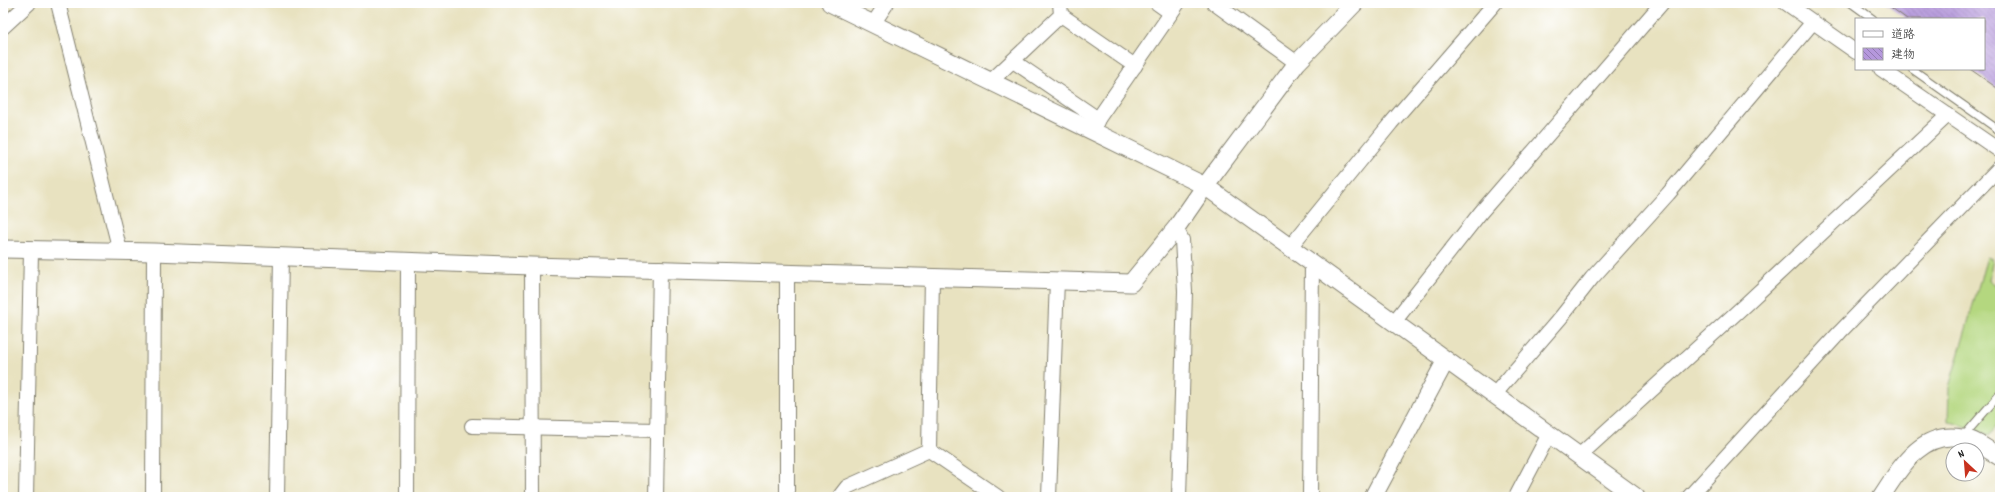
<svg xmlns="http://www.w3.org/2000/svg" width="2003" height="500" font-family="Dekko,'Klee One',sans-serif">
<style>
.grass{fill:#b4d77f;stroke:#687a4e}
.building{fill:url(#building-back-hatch)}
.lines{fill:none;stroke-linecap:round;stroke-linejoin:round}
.service-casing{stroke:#827f6e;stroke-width:9}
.minor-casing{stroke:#827f6e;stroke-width:16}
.tertiary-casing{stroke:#827f6e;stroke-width:19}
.service{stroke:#fff;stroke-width:7}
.minor{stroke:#fff;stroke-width:14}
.tertiary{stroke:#fff;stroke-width:17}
</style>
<defs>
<pattern id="building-back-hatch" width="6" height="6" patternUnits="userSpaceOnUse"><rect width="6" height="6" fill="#b598dc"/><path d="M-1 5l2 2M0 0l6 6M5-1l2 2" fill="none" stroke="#927bb2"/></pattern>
</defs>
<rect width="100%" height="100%" fill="#fff"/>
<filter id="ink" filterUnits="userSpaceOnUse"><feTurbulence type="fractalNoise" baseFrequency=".025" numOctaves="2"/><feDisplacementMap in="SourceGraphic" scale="8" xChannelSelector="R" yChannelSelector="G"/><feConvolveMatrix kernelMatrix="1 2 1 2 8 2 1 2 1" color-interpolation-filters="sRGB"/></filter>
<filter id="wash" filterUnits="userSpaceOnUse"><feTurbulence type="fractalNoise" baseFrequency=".012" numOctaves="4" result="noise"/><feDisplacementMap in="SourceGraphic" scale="16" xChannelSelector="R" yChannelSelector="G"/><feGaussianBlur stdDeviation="0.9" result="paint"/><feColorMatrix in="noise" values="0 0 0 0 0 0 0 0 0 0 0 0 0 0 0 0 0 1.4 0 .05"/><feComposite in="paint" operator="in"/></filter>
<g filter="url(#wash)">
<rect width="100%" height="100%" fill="#e8e2c0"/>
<path class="grass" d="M1987 257 1993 259 1989 280 2000 288V421L1989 435 1948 421 1949 387Z"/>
<g id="blocks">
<path class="building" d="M1885 3H2000V90L1970 69H1984V19H1907Z"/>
</g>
</g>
<g filter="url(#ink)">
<use href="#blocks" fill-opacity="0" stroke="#827f6e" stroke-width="1"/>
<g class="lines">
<g class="service-casing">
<g id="service">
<path d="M1851 3 1873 19"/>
<path d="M1912 69 2000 131"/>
<path d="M1962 438 2000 394"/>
</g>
</g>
<g class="minor-casing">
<g id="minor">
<path d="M58 3 120 251"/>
<path d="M1157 3 1171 13"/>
<path d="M1214 3 1297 63"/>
<path d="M1786 3 1856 52"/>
<path d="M1061 15 1135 66"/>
<path d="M873 24 887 3"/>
<path d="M3 27 29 3"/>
<path d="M1013 61 1098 119"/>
<path d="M1881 69 2000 151"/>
<path d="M991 81 1061 15 1060 3"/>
<path d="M1093 131 1098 119 1178 3"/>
<path d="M1176 228 1182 240 1185 291 1179 497"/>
<path d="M1290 247 1391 123 1495 3"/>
<path d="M532 266 533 497"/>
<path d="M1394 322 1481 212 1662 3"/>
<path d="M1494 395 1562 316 1592 278 1668 194 1813 22"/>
<path d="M472 426 657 430"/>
<path d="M929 450 998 497"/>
<path d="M1579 456 1746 304 1948 115"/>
<path d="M840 496 847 487 929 450 932 277"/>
<path d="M26 497 31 251"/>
<path d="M153 497 154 252"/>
<path d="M277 497 281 256"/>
<path d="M407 497 408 261"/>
<path d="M656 497 660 268"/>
<path d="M787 497V272"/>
<path d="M1049 497 1057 280"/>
<path d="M1310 497 1312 263"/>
<path d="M1516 497 1549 434"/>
<path d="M1689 497 1840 332 2000 167"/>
</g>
</g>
<g class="tertiary-casing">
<g id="tertiary">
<path d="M830 3 1205 186 1636 497"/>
<path d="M3 249 154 252 532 266 1131 283 1176 228 1205 186 1297 63 1355 3"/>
<path d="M1373 497 1446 360"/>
<path d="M1881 497C1900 468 1921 430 1962 438 1976 440 1988 450 2000 457"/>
</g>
</g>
<use href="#service" class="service"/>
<use href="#minor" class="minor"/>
<use href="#tertiary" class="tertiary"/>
</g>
</g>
<rect width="2003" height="500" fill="none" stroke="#fff" stroke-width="16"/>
<rect x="1855" y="18" width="130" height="52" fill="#ffffff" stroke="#a4a4a4"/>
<rect x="1863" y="31" width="20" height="6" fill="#ffffff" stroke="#a4a4a4"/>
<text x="1891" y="38" font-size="12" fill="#1c1c1c">道路</text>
<rect x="1863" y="48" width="20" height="12" fill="url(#building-back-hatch)" stroke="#a4a4a4"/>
<text x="1891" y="58" font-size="12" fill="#1c1c1c">建物</text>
<g transform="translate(1965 462) rotate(334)"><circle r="19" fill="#ffffff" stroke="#a4a4a4"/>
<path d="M0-3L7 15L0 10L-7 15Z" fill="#c8321e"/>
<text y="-6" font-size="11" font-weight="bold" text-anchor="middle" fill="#1c1c1c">N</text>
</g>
</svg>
